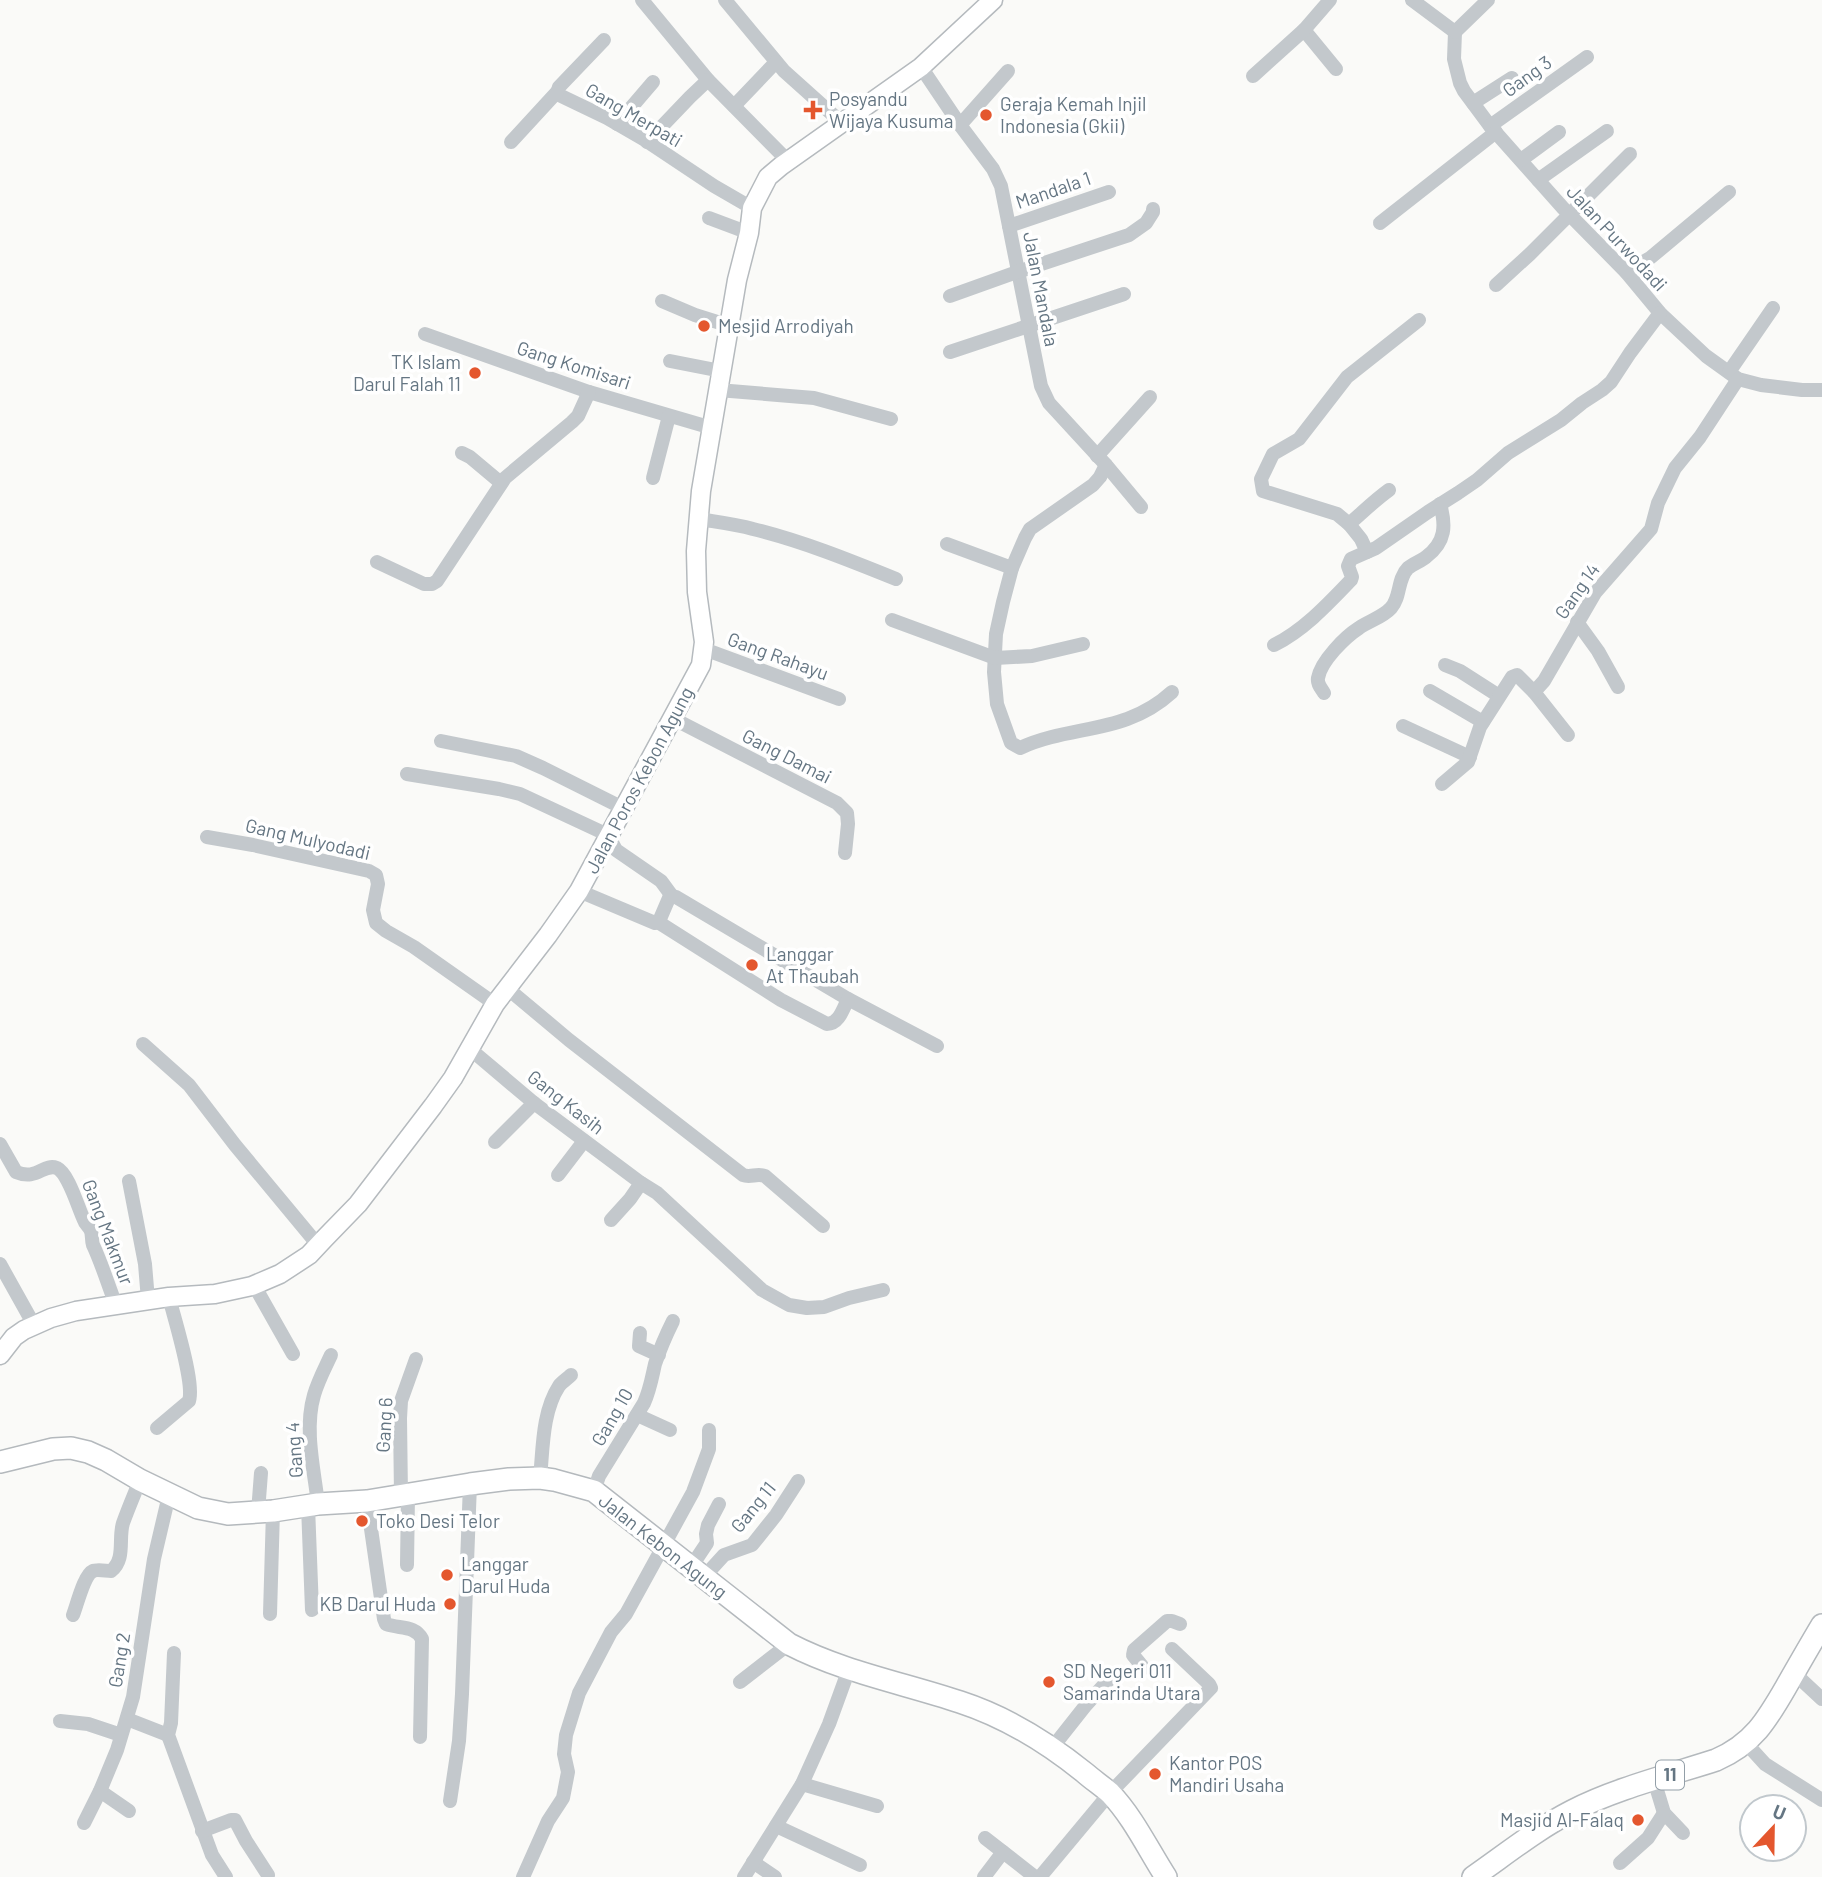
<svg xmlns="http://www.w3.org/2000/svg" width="1822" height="1877" font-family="Barlow,sans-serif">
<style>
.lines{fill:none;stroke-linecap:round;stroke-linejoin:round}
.major-casing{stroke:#b5babe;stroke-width:21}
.highway-casing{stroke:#b4b9bd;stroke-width:24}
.minor{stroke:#c3c8cc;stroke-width:14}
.major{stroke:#fff;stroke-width:18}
.highway{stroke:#fff;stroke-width:21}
.poi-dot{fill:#e4572e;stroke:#fff;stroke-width:2.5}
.labels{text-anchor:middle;stroke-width:7;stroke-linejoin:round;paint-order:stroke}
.shield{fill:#fff;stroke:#939fa8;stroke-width:2}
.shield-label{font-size:18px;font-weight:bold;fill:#657683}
.street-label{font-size:19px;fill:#657683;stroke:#fff}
.poi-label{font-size:19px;fill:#657683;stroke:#fff;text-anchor:start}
</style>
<rect width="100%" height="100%" fill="#fafaf8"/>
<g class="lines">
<g class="major-casing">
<path id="major" d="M0 1355 14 1337 24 1330 51 1318 76 1311 169 1297 215 1294 252 1286 280 1274 309 1255 324 1239 358 1204 433 1106 453 1078 495 1004 548 935 579 891 701 665 704 642 697 592 696 551 701 491 737 280 749 233 752 208 768 177 781 166 921 67 993 0"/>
</g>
<g class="highway-casing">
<g id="highway">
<path d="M0 1462 53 1449 71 1448 88 1452 106 1460 140 1480 198 1508 228 1514 273 1511 318 1504 367 1501 470 1484 509 1479 540 1478 554 1480 594 1491 789 1644C843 1672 903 1683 960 1702 1006 1717 1048 1743 1085 1773 1093 1780 1102 1786 1110 1793 1133 1817 1148 1849 1166 1877"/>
<path d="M1473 1877C1506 1854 1537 1829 1572 1811 1614 1789 1670 1775 1716 1760 1753 1744 1767 1720 1786 1687 1798 1666 1810 1645 1822 1625"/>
</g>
</g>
<g class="minor">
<path d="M642 0 708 80 788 161"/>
<path d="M725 0 784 71 842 123"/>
<path d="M1412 0 1455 32"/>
<path d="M1304 30 1336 69"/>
<path d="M1455 32 1454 59 1460 83 1464 91 1490 126 1563 208 1626 272 1660 313 1706 356 1738 379 1761 385 1802 390H1822"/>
<path d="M1455 32 1488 0"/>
<path d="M604 40 559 87 557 94 607 118 645 140 714 186 752 208"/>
<path d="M921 67 960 125 993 169 1001 186 1041 386 1049 403 1106 465 1141 507"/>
<path d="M1253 76 1304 30 1330 0"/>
<path d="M1473 103 1512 78"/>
<path d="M734 106 776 62"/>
<path d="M617 124 653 82"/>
<path d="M960 125 1008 71"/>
<path d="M1490 126 1587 57"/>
<path d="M511 142 557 92"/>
<path d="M647 142 690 97 708 80"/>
<path d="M1521 160 1559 132"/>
<path d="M1538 180 1607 131"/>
<path d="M709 218 749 233"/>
<path d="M1380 223 1496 132"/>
<path d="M1009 226 1109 192"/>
<path d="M1626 272 1650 258 1729 192"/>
<path d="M1496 285 1530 254 1630 154"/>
<path d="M950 296 1017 272 1129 235 1146 223 1153 212V209"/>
<path d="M662 301 695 315 730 326"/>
<path d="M425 334 589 392 712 428"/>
<path d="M950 352 1124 294"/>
<path d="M670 361 721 371"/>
<path d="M1729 372 1773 308"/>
<path d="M718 390 814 398 891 419"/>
<path d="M462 453 470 457 501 483"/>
<path d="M1097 456 1150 397"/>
<path d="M1106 465 1100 477 1093 485 1030 529 1025 538 1012 568 1003 602 996 634 994 672 997 704 1011 743 1020 748C1073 724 1125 735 1172 692"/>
<path d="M653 478 669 416"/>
<path d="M699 519C717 522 735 524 753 529 802 541 849 560 896 579"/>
<path d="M1349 524 1337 514 1263 491 1261 479 1273 454 1299 439 1347 377 1419 320"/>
<path d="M947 544 1012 568"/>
<path d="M1367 552 1361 539 1349 524C1363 512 1375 500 1389 490"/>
<path d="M377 562 424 584H432L437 581 505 478 572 422 578 416 589 392"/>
<path d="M892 620 995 658 1032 656 1083 644"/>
<path d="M1577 622 1598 651 1618 687"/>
<path d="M1274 645C1304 630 1328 604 1351 580L1352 577 1348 566 1351 559 1376 548 1428 512 1458 493 1477 480 1508 453 1561 420 1582 403 1602 390 1611 382 1630 353 1660 313"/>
<path d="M704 649 839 699"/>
<path d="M1445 665 1460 671 1499 696"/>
<path d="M1430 691 1483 722"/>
<path d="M1534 692 1568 735"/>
<path d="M1324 693C1321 688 1317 684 1318 678 1321 661 1345 637 1359 628 1369 621 1383 617 1391 608 1401 597 1397 579 1408 568 1413 564 1421 561 1426 557 1446 542 1446 525 1440 504"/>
<path d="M672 718 837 803 847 813 848 824 845 853"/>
<path d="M1403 726 1470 757"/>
<path d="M441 741 516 756 543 768 623 808"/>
<path d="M407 774 499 789 520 794 608 835 616 850 661 881 672 896"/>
<path d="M1442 784 1468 762 1480 727 1512 677 1517 675 1534 692 1544 681 1595 593 1651 529 1658 503 1675 468 1700 437 1738 379"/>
<path d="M207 837 253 845 369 871 376 875 378 884 373 910 376 923 386 931 414 947 495 1004"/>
<path d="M579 891 655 923 660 919 669 898 672 896 676 897 848 999 937 1046"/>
<path d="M658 922 781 1000 827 1024C839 1024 843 1009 848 999"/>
<path d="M507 988 569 1040 743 1175C750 1178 757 1173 765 1176L823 1226"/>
<path d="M143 1044 189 1085 235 1145 318 1245"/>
<path d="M470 1049 534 1103 641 1183 657 1193 762 1290 789 1305 807 1308 824 1307 849 1298 883 1290"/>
<path d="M495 1142 534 1103"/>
<path d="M0 1144 16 1172C37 1181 43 1163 57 1168 69 1174 78 1208 84 1220 85 1224 88 1226 90 1229 93 1234 91 1239 93 1245 102 1264 108 1285 116 1305"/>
<path d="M558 1175 584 1141"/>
<path d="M129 1181 145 1264 148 1300"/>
<path d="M611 1220 630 1199 641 1183"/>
<path d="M0 1264 34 1325"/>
<path d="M254 1285 293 1354"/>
<path d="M640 1333 639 1346 659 1355"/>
<path d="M637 1415 670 1430"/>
<path d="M157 1428 189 1401C195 1383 174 1318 169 1297"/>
<path d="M540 1478C543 1449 542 1412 559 1386 562 1382 567 1379 571 1375"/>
<path d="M594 1491 599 1476 644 1403C650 1390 652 1377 655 1364 660 1349 666 1335 673 1321"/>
<path d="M401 1496 400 1418 401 1401 416 1359"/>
<path d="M367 1501 384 1619 386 1624C399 1629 415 1625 422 1639L420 1737"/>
<path d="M318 1504C314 1469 304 1429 314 1395 318 1381 325 1368 331 1355"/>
<path d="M308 1506 312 1610"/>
<path d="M258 1512 261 1473"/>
<path d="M407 1565 408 1495"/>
<path d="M691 1567 707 1543 706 1534 708 1525 719 1504"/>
<path d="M703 1578 724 1555 752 1545 776 1515 798 1481"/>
<path d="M270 1614 273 1511"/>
<path d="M73 1615C77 1605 84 1575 93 1571 97 1569 106 1571 111 1571 126 1559 118 1539 123 1523 128 1509 134 1495 140 1480"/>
<path d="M174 1653 171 1723 168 1735 212 1855 226 1877"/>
<path d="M1794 1673 1822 1699"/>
<path d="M740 1682 789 1644"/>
<path d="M127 1719 168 1735"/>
<path d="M60 1721 88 1724 121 1735"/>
<path d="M1745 1742 1765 1764 1822 1800"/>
<path d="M1052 1748 1086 1705 1113 1675C1122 1670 1132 1676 1141 1670L1142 1666 1133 1655 1134 1650 1167 1621H1172L1180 1624"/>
<path d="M1654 1780 1664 1813 1683 1833"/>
<path d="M802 1784 877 1806"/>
<path d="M100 1791 129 1811"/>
<path d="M450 1801 459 1741 462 1694 470 1484"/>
<path d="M84 1823 100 1791 117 1750 133 1697 154 1559 169 1495"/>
<path d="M776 1826 860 1865"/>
<path d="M202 1831 231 1820H235L246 1841 268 1875"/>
<path d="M985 1838 1035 1877"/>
<path d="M753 1862 775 1877"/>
<path d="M1620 1863 1648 1838 1664 1813"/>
<path d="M523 1877 548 1821 563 1798 568 1772 564 1754 566 1735 579 1693 611 1632 626 1614 693 1492 709 1449V1430"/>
<path d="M744 1877 802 1784 829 1724 849 1669"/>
<path d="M984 1877 1003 1852"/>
<path d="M1040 1877 1110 1793 1211 1688 1209 1684 1172 1649"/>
</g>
<use href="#major" class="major"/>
<use href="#highway" class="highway"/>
</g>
<g class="poi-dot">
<path d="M809.5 99.5h7v7h7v7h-7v7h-7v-7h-7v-7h7z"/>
<circle cx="986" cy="115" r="7"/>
<circle cx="704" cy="326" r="7"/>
<circle cx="475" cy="373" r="7"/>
<circle cx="752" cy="965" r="7"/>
<circle cx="362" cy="1521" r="7"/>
<circle cx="447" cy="1575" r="7"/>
<circle cx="450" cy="1604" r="7"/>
<circle cx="1049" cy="1682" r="7"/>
<circle cx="1155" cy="1774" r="7"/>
<circle cx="1638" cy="1820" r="7"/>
</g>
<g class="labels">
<rect class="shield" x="1656" y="1760.5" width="28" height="29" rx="5"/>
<g class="shield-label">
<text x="1670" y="1781">11</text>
</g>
<g class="street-label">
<text transform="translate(1527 76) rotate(-36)" y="7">Gang 3</text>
<text transform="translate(634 115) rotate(30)" y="7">Gang Merpati</text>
<text transform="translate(1053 190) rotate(-19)" y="7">Mandala 1</text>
<text transform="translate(1617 238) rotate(47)" y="7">Jalan Purwodadi</text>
<text transform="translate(1041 289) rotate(79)" y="7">Jalan Mandala</text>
<text transform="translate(574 365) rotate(18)" y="7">Gang Komisari</text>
<text transform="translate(1577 591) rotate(-55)" y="7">Gang 14</text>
<text transform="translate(778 656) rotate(20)" y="7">Gang Rahayu</text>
<text transform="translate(787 756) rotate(27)" y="7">Gang Damai</text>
<text transform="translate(639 780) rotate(-62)" y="7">Jalan Poros Kebon Agung</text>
<text transform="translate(308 839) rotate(13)" y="7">Gang Mulyodadi</text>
<text transform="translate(566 1102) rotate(38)" y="7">Gang Kasih</text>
<text transform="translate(108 1232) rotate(69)" y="7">Gang Makmur</text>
<text transform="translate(612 1417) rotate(-60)" y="7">Gang 10</text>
<text transform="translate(384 1425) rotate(-87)" y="7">Gang 6</text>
<text transform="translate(294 1450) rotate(-94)" y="7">Gang 4</text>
<text transform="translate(753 1507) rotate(-51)" y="7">Gang 11</text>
<text transform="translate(663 1546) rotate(38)" y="7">Jalan Kebon Agung</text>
<text transform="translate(119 1660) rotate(-81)" y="7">Gang 2</text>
</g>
<g class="poi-label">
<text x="829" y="106">Posyandu<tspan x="829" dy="22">Wijaya Kusuma</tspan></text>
<text x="1000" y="111">Geraja Kemah Injil<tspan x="1000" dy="22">Indonesia (Gkii)</tspan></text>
<text x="718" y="333">Mesjid Arrodiyah</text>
<text x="461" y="369" text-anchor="end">TK Islam<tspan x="461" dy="22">Darul Falah 11</tspan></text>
<text x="766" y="961">Langgar<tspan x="766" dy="22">At Thaubah</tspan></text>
<text x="376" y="1528">Toko Desi Telor</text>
<text x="461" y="1571">Langgar<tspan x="461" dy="22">Darul Huda</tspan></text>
<text x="436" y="1611" text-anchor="end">KB Darul Huda</text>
<text x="1063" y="1678">SD Negeri 011<tspan x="1063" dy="22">Samarinda Utara</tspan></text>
<text x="1169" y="1770">Kantor POS<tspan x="1169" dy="22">Mandiri Usaha</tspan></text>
<text x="1624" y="1827" text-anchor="end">Masjid Al-Falaq</text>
</g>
</g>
<g transform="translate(1773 1828) rotate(22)"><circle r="33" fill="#ffffff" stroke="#c1c8cd" stroke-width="2"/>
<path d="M0-5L12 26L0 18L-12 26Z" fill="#e4572e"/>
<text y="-10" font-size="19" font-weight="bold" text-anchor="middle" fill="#657683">U</text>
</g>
</svg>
